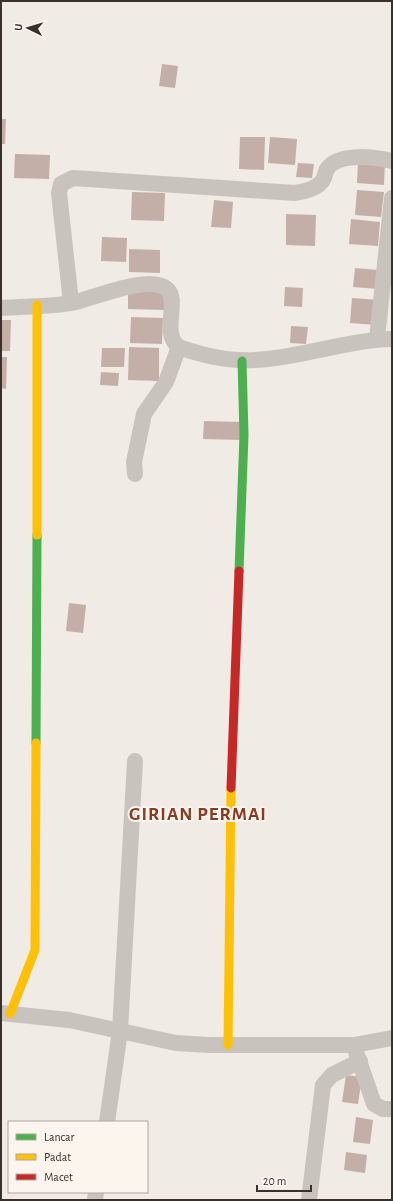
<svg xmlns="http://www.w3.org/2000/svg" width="393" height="1201" font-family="'Alegreya Sans',sans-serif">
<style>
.building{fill:#c3afa7}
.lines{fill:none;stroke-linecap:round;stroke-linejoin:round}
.street{stroke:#c9c3be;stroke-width:16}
.fast{stroke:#4caf50;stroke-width:9}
.slow{stroke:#ffc107;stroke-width:9}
.jam{stroke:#c62828;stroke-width:9}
.labels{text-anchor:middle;stroke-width:4;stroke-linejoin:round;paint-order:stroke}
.district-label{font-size:19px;font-weight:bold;letter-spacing:1px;fill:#8c3b22;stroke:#fbf5ee}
</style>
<rect width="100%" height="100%" fill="#f0ebe5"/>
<g class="building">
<path d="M162 64 178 66 175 88 159 86Z"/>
<path d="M1 119H6L5 144H1Z"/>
<path d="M240 137H265L264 170 239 169Z"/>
<path d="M270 137 297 139 295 165 268 163Z"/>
<path d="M15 154 50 155 49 179 14 178Z"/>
<path d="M358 161 385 163 384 185 357 183Z"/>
<path d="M298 163 314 164 312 178 296 177Z"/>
<path d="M357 190 384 192 381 217 355 215Z"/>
<path d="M132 192 165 193 164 221 131 220Z"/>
<path d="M214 200 233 202 231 228 211 227Z"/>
<path d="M286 214 316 215 315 246 286 245Z"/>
<path d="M351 219 380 222 378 246 349 244Z"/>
<path d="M102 237 127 238 126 262 101 261Z"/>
<path d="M129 249 160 250V273L129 272Z"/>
<path d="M355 268 379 270 378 289 353 287Z"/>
<path d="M285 287 303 288 302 307 284 306Z"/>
<path d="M128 291 164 292V310L128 309Z"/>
<path d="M352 298 379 300 377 325 350 323Z"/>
<path d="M131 317 163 318 162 344 130 343Z"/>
<path d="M1 320H11L10 351H1Z"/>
<path d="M291 326 308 327 306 344 290 343Z"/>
<path d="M129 347 159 348V381L128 380Z"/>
<path d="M102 348H125L124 367H101Z"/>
<path d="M1 357H7L6 389 1 388Z"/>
<path d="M101 372 119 373 118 386 100 385Z"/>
<path d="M204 421 242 422 241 440 203 439Z"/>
<path d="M69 603 86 605 83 633 66 631Z"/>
<path d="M346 1075 362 1077 358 1104 342 1102Z"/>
<path d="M356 1117 373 1120 370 1144 353 1142Z"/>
<path d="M346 1152 367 1155 365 1173 344 1170Z"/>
</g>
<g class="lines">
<g class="street">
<path d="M71 302 59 193 61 184 73 178 295 193C305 191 317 189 323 180 325 177 325 172 327 169 339 152 375 157 392 161"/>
<path d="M1 308C23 306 56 307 76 302 96 297 150 274 167 289 180 300 161 333 178 346 181 349 209 356 215 357 272 370 334 340 392 339"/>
<path d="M377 339 392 198"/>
<path d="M135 474 134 462 144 414 166 382 179 347"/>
<path d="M1 1013 69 1020 176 1043 209 1045H354L392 1038"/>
<path d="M356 1052 374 1104 383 1109H392"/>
<path d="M107 1122 120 1031 135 761"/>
<path d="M95 1200 96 1192"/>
<path d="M309 1200 323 1085 332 1075 360 1061"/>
</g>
<g class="fast">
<path d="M239 571 244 435 242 361"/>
<path d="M36 743 37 535"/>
</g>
<g class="slow">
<path d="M37 535V305"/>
<path d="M10 1014 35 950 36 743"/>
<path d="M228 1045 231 788"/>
</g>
<path class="jam" d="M231 788 239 571"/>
</g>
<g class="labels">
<g class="district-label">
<text x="198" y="820">GIRIAN PERMAI</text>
</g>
</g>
<rect width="393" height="1201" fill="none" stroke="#3b302b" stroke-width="4"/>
<rect x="8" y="1121" width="140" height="72" fill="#fbf5ee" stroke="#aea6a0"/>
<rect x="16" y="1134" width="20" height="6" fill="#4caf50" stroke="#aea6a0"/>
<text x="44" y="1141" font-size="12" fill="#3b302b">Lancar</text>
<rect x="16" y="1154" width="20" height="6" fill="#ffc107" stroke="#aea6a0"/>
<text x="44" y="1161" font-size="12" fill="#3b302b">Padat</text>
<rect x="16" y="1174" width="20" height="6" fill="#c62828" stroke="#aea6a0"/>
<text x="44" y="1181" font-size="12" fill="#3b302b">Macet</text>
<g transform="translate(28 28) rotate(275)" stroke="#fbf5ee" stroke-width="3" paint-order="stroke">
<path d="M0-3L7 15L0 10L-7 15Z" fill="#3b302b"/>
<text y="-6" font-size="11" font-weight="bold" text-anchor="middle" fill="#3b302b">U</text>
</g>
<path d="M257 1185v6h54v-6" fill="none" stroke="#3b302b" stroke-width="2"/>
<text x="263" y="1185" font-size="12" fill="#3b302b" stroke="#fbf5ee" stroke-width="3" paint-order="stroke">20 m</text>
</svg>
